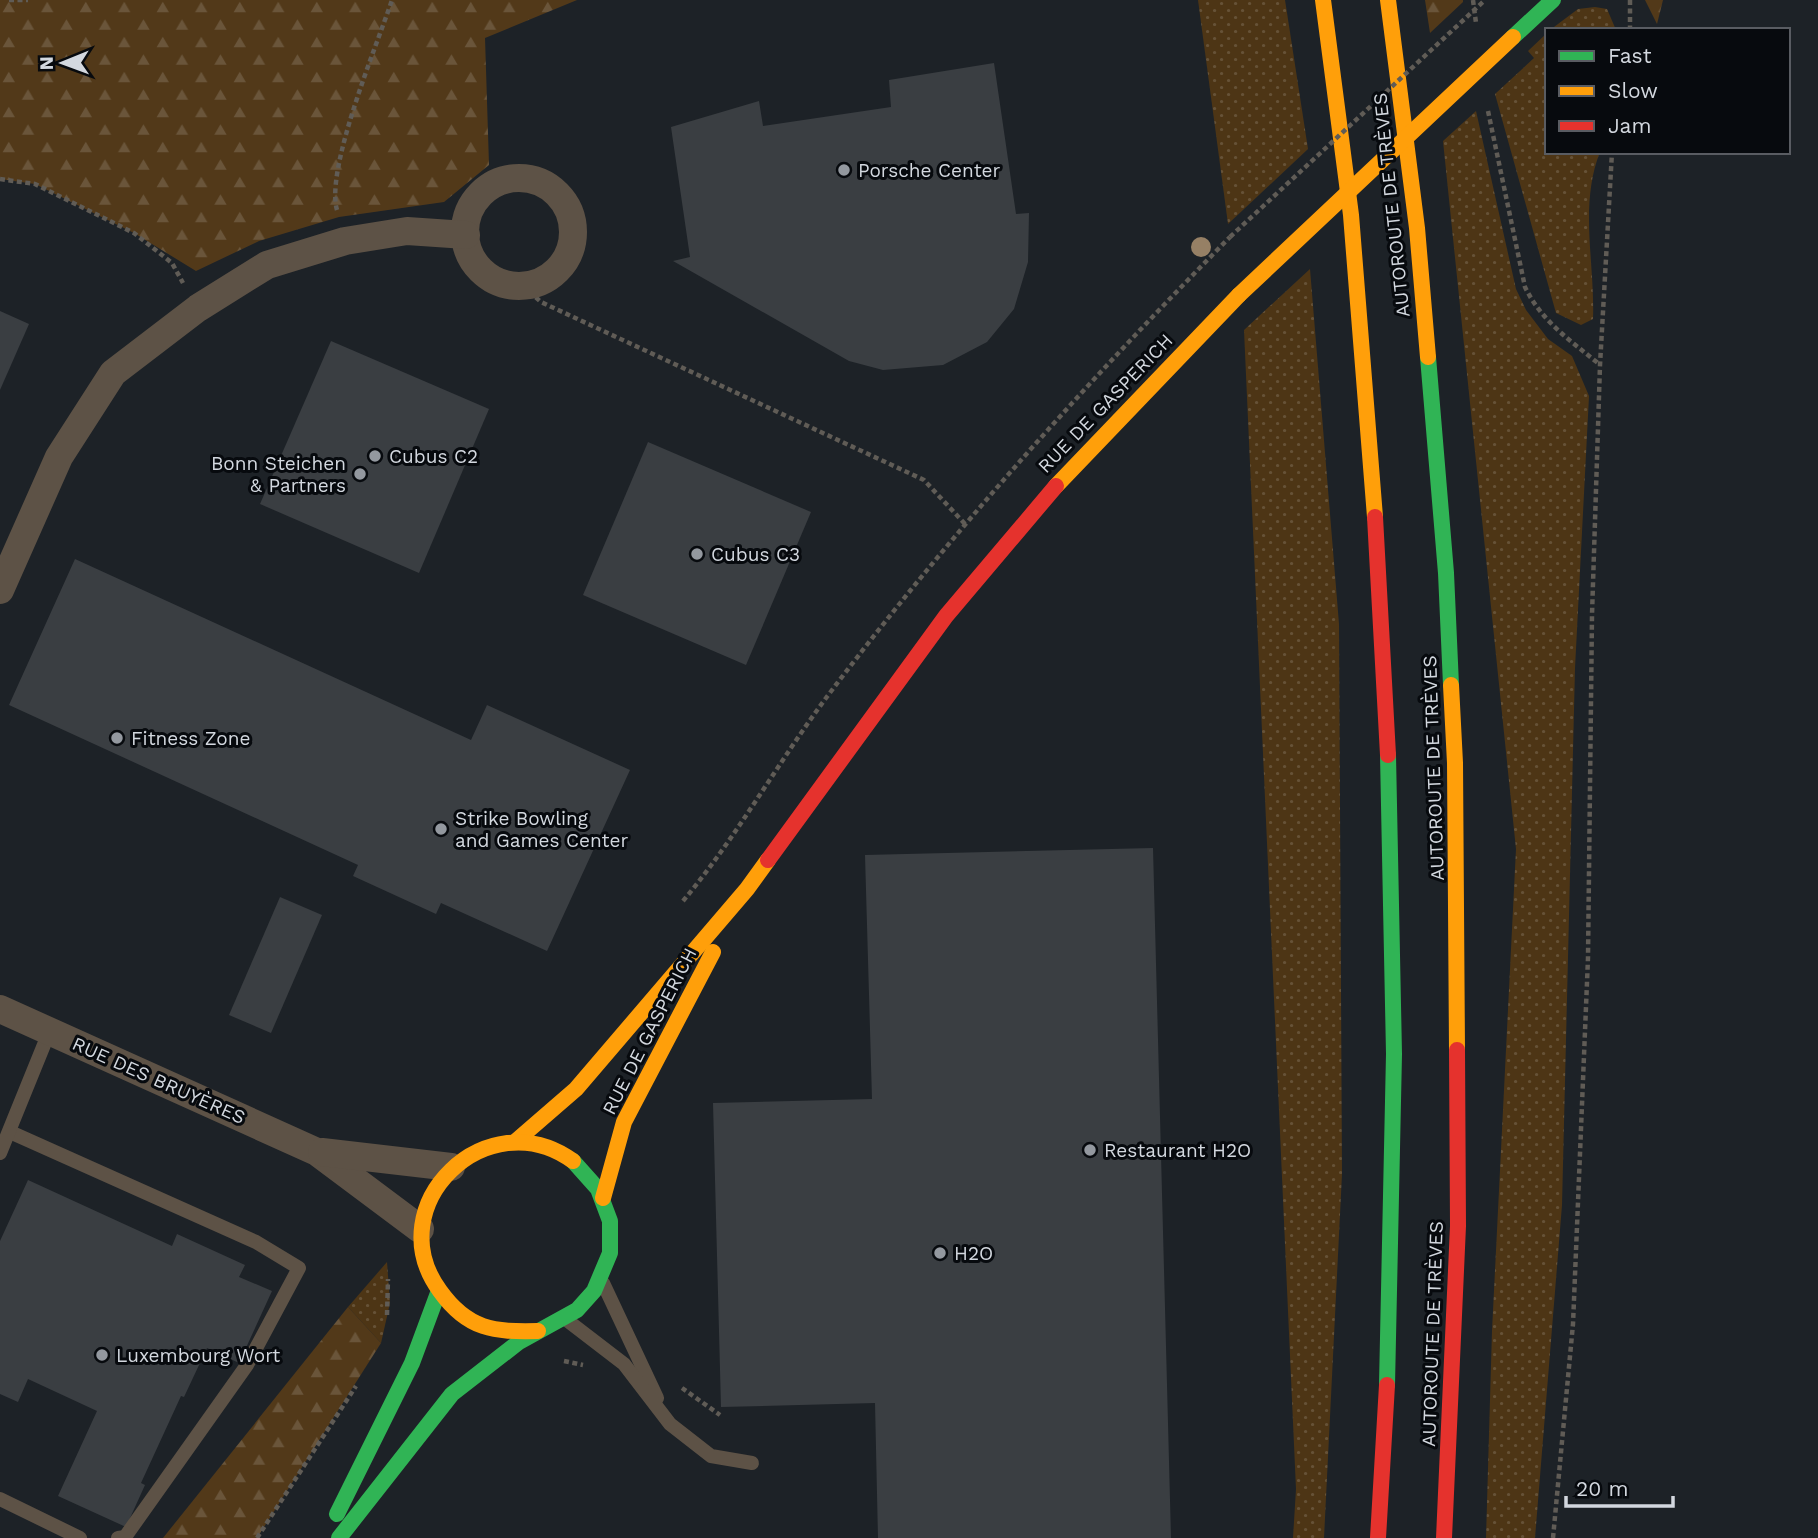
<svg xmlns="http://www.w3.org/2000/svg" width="1818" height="1538" font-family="'Work Sans',sans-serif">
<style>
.grass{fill:url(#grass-dots)}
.forest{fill:url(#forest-firs)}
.building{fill:#3a3e42}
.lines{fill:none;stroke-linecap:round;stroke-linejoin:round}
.path{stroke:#605c56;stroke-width:4.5;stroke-dasharray:5 3.5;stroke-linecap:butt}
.lane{stroke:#5d5246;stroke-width:14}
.street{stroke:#5d5246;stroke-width:28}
.fast{stroke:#30b455;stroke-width:16}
.slow{stroke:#ff9f0a;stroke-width:16}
.jam{stroke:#e5322d;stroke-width:16}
.path-bridge{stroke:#605c56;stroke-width:4.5;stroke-dasharray:5 3.5;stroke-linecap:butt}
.slow-bridge{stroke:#ff9f0a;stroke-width:16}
.tree{fill:#968065}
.poi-dot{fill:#93989f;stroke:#070a0e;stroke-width:2.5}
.labels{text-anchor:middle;stroke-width:6;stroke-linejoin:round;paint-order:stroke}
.poi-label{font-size:19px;fill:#d3d8df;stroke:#070a0e;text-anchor:start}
.street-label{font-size:19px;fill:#d3d8df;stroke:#070a0e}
</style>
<defs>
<pattern id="grass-dots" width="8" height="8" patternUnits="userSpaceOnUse" patternTransform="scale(1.75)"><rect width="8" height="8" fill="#4d3515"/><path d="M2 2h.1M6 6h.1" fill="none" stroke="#665237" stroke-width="1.8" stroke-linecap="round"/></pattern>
<pattern id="forest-firs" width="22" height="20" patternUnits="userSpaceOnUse" patternTransform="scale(1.75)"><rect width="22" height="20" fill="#523919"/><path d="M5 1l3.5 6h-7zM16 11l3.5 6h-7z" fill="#6a553a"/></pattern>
</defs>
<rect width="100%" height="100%" fill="#1d2227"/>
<g class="grass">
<path d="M1198 0H1285L1308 149 1228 224Z"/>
<path d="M1595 7 1607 9 1616 30H1550L1578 9Z"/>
<path d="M1547 33V152H1600C1579 205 1595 263 1593 319L1581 325 1556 313 1495 94 1534 58 1528 51Z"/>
<path d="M1476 111 1516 289 1526 310 1548 339 1572 356 1589 396 1575 668 1562 1205 1535 1538H1486L1492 1331 1516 849 1443 141Z"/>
<path d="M1310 269 1339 624 1342 1174 1324 1538H1293L1296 1489 1244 330Z"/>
<path d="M387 1262 390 1303 381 1343 348 1307Z"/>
</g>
<g class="forest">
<path d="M0 0H577L485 38 489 165 444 202 339 217 259 241 196 271 134 233 35 184 0 179Z"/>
<path d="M1425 0H1463V2L1430 33Z"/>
<path d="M1645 0H1663L1657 24Z"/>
<path d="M348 1307 381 1343 257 1538H163Z"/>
</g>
<g class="building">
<path d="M994 63 1016 214 1029 213 1028 262 1014 309 987 342 943 365 883 370 849 361 673 261 690 257 671 127 759 101 763 126 891 107 889 80Z"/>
<path d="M0 311 29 324 0 390Z"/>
<path d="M331 341 489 409 419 573 260 504Z"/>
<path d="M648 442 811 512 746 665 583 595Z"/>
<path d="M75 559 471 740 487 705 630 770 547 951 441 903 436 914 353 876 358 865 9 705Z"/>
<path d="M1153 848 1171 1538H878L875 1403 721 1407 713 1103 872 1099 865 855Z"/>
<path d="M280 897 322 915 271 1033 229 1015Z"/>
<path d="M28 1180 172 1246 177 1234 245 1265 239 1277 272 1291 239 1363 207 1348 184 1397 181 1396 141 1483 145 1485 126 1527 58 1496 97 1411 28 1379 18 1402 0 1394V1241Z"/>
</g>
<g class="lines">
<g class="path">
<path d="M9 0H28"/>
<path d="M1473 0 1476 23"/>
<path d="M1630 0V30"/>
<path d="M1488 111 1525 287C1542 322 1570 340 1599 364"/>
<path d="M0 179 35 184 134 233 172 263 183 283"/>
<path d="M337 210C325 169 377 45 392 0"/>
<path d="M523 286 541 302 924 480 965 524"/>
<path d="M683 901C736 838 777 764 826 698 949 535 1086 383 1230 237"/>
<path d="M387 1315 388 1279"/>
<path d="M564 1361 583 1365"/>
<path d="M682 1388 720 1415"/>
<path d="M257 1538 356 1386"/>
<path d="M1553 1538 1573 1324 1588 958 1592 615 1600 365 1612 152"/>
</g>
<g class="lane">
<path d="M10 1132 256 1242 299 1268 247 1365 125 1537 118 1538"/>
<path d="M0 1153 50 1030"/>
<path d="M603 1283 657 1398"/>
<path d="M568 1321 624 1364 670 1424 711 1456 752 1463"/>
<path d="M0 1499 80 1538"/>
</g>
<g class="street">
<circle cx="519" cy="232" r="54"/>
<path d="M0 590 59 457 113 373 198 308 267 265 345 241 407 231 466 235"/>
<path d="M0 1009 317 1152 420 1229"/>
<path d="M322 1152 451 1167"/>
</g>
<g class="fast">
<path d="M1513 37 1553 0"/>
<path d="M1428 357 1446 573 1451 685"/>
<path d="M1387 1385 1394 1054 1388 755"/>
<path d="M337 1514 412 1363 438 1293"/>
<path d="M339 1538 452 1394 519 1342 577 1310 594 1291 610 1253V1221L598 1189 573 1161"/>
</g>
<g class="slow">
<path d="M1323 0 1351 215 1375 517"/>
<path d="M1388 0 1417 228 1428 357"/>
<path d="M1056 486 1239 295"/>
<path d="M1451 685 1455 763 1457 1050"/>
<path d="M516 1141 576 1089 747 889 768 860"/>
<path d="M603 1198 624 1122 713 952"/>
<path d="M538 1331C494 1332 468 1330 440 1291 377 1205 488 1099 573 1161"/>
</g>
<g class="jam">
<path d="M1375 517 1388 755"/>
<path d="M768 860 946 616 1056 486"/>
<path d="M1378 1538 1387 1385"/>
<path d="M1444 1538 1458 1226 1457 1050"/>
</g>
<path class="path-bridge" d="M1230 237 1485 0"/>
<path class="slow-bridge" d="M1239 295 1513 37"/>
</g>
<circle class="tree" cx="1201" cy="247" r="10"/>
<g class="poi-dot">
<circle cx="844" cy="170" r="7"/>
<circle cx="375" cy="456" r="7"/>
<circle cx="360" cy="474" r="7"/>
<circle cx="697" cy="554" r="7"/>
<circle cx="117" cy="738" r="7"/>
<circle cx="441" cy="829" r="7"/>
<circle cx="1090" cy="1150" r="7"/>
<circle cx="940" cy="1253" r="7"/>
<circle cx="102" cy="1355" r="7"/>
</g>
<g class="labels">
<g class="poi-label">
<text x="858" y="177">Porsche Center</text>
<text x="389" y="463">Cubus C2</text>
<text x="346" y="470" text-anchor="end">Bonn Steichen<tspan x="346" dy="22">&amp; Partners</tspan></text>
<text x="711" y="561">Cubus C3</text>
<text x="131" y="745">Fitness Zone</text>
<text x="455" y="825">Strike Bowling<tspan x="455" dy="22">and Games Center</tspan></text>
<text x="1104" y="1157">Restaurant H2O</text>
<text x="954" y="1260">H2O</text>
<text x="116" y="1362">Luxembourg Wort</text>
</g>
<g class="street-label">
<text transform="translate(1391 205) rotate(-96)" y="7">AUTOROUTE DE TRÈVES</text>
<text transform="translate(1105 403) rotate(-46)" y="7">RUE DE GASPERICH</text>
<text transform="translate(1433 768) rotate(-92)" y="7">AUTOROUTE DE TRÈVES</text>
<text transform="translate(649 1031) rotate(-63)" y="7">RUE DE GASPERICH</text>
<text transform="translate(159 1080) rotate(24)" y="7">RUE DES BRUYÈRES</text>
<text transform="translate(1432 1334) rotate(-88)" y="7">AUTOROUTE DE TRÈVES</text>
</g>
</g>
<rect x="1545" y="28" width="245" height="126" fill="#070a0e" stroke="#595c62" stroke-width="2"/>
<rect x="1559" y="51" width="35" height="10" fill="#30b455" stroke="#595c62" stroke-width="2"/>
<text x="1608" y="63" font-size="21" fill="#d3d8df">Fast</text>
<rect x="1559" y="86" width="35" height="10" fill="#ff9f0a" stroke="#595c62" stroke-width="2"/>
<text x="1608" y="98" font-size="21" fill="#d3d8df">Slow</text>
<rect x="1559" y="121" width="35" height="10" fill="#e5322d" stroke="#595c62" stroke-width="2"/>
<text x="1608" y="133" font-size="21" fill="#d3d8df">Jam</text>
<g transform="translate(63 63) rotate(269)" stroke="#070a0e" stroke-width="5" paint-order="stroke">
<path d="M0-5L12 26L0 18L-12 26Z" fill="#d3d8df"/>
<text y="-10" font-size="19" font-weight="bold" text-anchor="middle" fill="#d3d8df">N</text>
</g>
<path d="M1566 1496v10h107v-10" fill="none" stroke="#d3d8df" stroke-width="3.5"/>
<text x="1576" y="1496" font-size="21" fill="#d3d8df" stroke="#070a0e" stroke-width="5" paint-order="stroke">20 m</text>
</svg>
